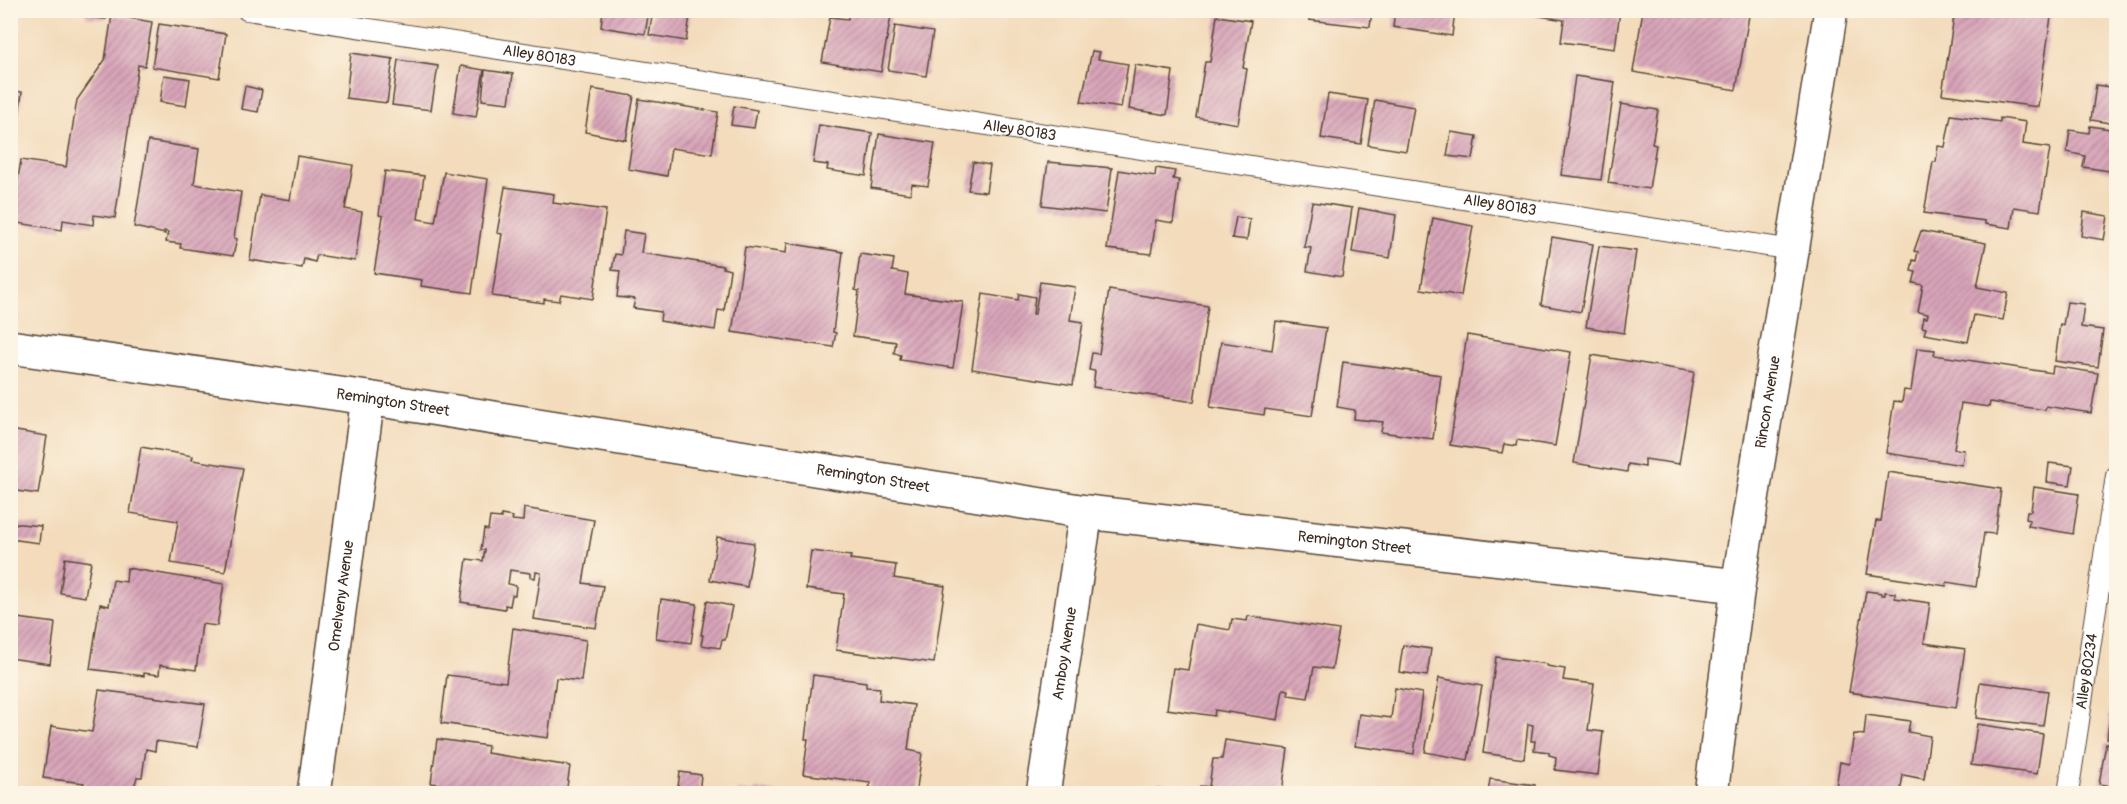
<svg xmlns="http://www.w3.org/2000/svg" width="2127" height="804" font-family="Pangolin,sans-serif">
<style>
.building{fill:url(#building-hatch)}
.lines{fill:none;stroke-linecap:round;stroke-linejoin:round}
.lane-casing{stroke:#574536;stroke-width:22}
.street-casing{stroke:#574536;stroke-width:36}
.lane{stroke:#fff;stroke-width:20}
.street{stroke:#fff;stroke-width:33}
.labels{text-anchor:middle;stroke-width:4.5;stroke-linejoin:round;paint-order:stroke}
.street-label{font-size:15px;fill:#3b2a1e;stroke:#fcf5e5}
</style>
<defs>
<pattern id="building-hatch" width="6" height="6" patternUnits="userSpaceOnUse" patternTransform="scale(1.5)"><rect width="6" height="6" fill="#d8a4b9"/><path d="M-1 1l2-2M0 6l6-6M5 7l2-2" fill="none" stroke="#b08696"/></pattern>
</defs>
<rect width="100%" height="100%" fill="#fcf5e5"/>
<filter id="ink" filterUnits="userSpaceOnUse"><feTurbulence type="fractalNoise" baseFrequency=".0167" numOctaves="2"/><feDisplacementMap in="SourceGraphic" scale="12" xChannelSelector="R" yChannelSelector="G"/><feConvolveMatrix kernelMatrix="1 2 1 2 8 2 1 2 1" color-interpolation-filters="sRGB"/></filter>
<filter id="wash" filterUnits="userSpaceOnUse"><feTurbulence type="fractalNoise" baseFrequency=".008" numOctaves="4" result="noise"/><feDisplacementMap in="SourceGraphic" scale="24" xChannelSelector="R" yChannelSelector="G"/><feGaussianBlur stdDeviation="1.35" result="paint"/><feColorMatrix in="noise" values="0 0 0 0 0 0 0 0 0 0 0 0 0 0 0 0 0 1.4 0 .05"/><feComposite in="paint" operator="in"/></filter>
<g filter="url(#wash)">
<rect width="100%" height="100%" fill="#f3dbbb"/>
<g id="blocks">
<g class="building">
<path d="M87 10H107L106 19 86 17Z"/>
<path d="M603 10H649L645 34 601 27Z"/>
<path d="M653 10H691L686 41 649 35Z"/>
<path d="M849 10H892L881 72 822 62 830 17 848 19Z"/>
<path d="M1310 10H1372L1370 27 1309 20Z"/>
<path d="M1395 10H1455L1452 36 1393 27Z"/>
<path d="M1516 10H1620L1615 49 1561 42 1564 20 1516 12Z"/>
<path d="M1643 10H1750L1736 90 1633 72Z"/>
<path d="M1955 10H2052L2038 107 1942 94Z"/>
<path d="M112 15 152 22 145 66 138 65 115 218 94 215 93 225 63 220 62 230 11 222 21 160 66 167 77 100 105 60Z"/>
<path d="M1217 16 1251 21 1243 68 1247 69 1238 124 1196 117 1205 62H1210Z"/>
<path d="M159 24 226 34 219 78 152 67Z"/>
<path d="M895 26 933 32 926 76 888 70Z"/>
<path d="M1092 51 1100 52 1098 59 1128 64 1121 108 1081 102Z"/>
<path d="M351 53 393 59 387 103 346 98Z"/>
<path d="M398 60 438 66 431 110 392 105Z"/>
<path d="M1135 65 1173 71 1167 115 1129 109Z"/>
<path d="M461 66 484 70 476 117 453 113Z"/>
<path d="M485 70 513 74 509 103 482 100Z"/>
<path d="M164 75 190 79 186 106 160 102Z"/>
<path d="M1575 76 1615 82 1601 180 1561 175Z"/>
<path d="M2096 85 2116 88V124L2091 120Z"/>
<path d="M245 86 262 90 258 112 241 109Z"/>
<path d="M592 89 634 96 626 140 585 132Z"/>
<path d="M10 90 22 92 19 115 10 114Z"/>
<path d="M1328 94 1368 100 1361 144 1321 138Z"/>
<path d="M639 99 718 112 712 154 671 148 667 176 628 169Z"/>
<path d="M1375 100 1414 107 1406 151 1368 145Z"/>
<path d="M1621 104 1658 110 1652 144 1656 145 1649 189 1608 183Z"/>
<path d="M734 106 757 110 754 128 731 125Z"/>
<path d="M1951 115 2000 122V118L2026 122 2023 144 2050 148 2040 211 2014 207 2011 228 1985 224V221L1924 213 1933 162H1936L1938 146 1945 147Z"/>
<path d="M819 125 872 133 866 176 827 170 828 165 813 163Z"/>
<path d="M2090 126 2116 130V172L2083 167 2085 156 2067 152 2070 130 2089 133Z"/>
<path d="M1451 132 1477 136 1473 159 1447 156Z"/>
<path d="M879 134 935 143 928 186 912 184 910 194 871 188Z"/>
<path d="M148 141 199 149 194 184 241 192 234 238 237 239 233 256 180 248 181 244 166 242 168 232 164 231 165 234 134 227Z"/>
<path d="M297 156 353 165 345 209 362 212 355 261 317 255 315 262 304 259 302 268 250 260 260 195 290 200Z"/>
<path d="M973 162 990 165 986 192 968 190Z"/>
<path d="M1048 162 1112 168 1106 213 1042 205Z"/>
<path d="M1156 168 1175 171 1173 179 1179 180 1173 223 1156 220 1151 254 1107 249 1119 170 1155 176Z"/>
<path d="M385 171 424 176 418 219 435 222 444 172 488 179 472 293 421 286 422 280 374 273 383 216 379 215Z"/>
<path d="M505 187 554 194 553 203 606 210 593 299 561 294 559 301 544 299V303L492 296 502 234 497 233Z"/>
<path d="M1312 202 1352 208 1342 277 1307 271 1311 248 1304 247Z"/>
<path d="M1359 208 1396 215 1390 258 1352 252Z"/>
<path d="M2084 212 2108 216 2104 240 2081 236Z"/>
<path d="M1236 217 1250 219 1247 240 1232 238Z"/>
<path d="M1433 218 1473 226 1461 296 1421 289Z"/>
<path d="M624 231 644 234 641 253 723 266V268L730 270 724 311 718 310 715 330 660 321 661 312 633 308 635 299 617 297 620 271 612 270 615 254 621 255Z"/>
<path d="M1921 231 1986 243 1977 287 2008 293 2003 320 1974 315 1968 342 1924 334 1926 328 1922 327 1924 317 1927 318 1928 314 1918 312 1923 285 1913 283 1916 272 1911 271 1913 260 1916 261 1918 252 1914 251Z"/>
<path d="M1552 237 1593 244 1581 312 1541 305Z"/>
<path d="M787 243 843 252 833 332 836 333 833 347 732 332 745 247 786 253Z"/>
<path d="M1599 246 1636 251 1624 333 1586 327Z"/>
<path d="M860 254 894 259 892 271 908 274 905 294 963 302 953 368 900 360 901 355 894 353 896 342 853 336 859 291 855 290Z"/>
<path d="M1040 282 1075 287 1070 320 1083 322 1073 385 972 369 983 294 1018 300 1019 294 1035 297 1033 314H1035Z"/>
<path d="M1109 290 1208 306 1194 402 1093 387 1095 371 1089 370 1092 353 1099 354Z"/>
<path d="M2067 302 2084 304 2081 327 2103 330 2098 367 2055 361 2060 324 2063 325Z"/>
<path d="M1276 321 1326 328 1312 416 1265 409 1264 415 1210 407 1221 342 1272 350Z"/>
<path d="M1467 335 1571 352 1555 446 1517 440 1516 446 1504 444 1502 453 1450 445Z"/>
<path d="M1917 348 1935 350 1934 355 2052 373 2053 366 2098 373 2091 413 2046 406 2045 410 1990 402 1989 407 1961 403 1954 449 1964 450 1962 465 1886 453 1894 401 1902 402 1904 390 1911 391Z"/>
<path d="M1592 355 1694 372 1679 464 1645 459V467L1628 464 1627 472 1574 463Z"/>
<path d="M1343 362 1441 375 1433 439 1381 432 1383 422 1354 419 1355 410 1337 407Z"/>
<path d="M10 430 47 436 38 494 10 490Z"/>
<path d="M141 447 193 456 192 460 243 468 225 572 171 563 178 521 130 513Z"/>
<path d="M2049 463 2073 466 2070 485 2047 482Z"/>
<path d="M1888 472 2001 489 1995 534 1984 533 1976 587 1947 582 1946 586 1867 574 1876 521H1881Z"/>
<path d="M2034 487 2079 494 2073 534 2028 526 2029 520 2026 519 2027 511H2031Z"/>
<path d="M524 508 594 520 583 583 603 586 596 628 534 619 541 573 536 572 535 578 530 577V573L510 570 508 584 516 586 515 595H512L510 606 505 605V609L461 602 467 559 483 561 485 550H481L484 529 488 530 490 517 501 518V515L513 517 512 520 523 521Z"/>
<path d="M10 523 41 526 39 543 10 539Z"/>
<path d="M717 537 754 543 747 587 710 580Z"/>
<path d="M811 551 851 556 850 559 896 565 894 578 945 586 934 663 836 650 844 594 806 589Z"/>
<path d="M65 558 91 562 85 597 60 593Z"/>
<path d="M127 568 224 584 217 626 202 624 196 670 160 665 159 675 144 673V676L90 669 100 604 109 606 113 580 126 582Z"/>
<path d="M1866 591 1882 593V595H1885V592L1895 593V598L1930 603 1924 643 1965 649 1956 708 1849 692Z"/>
<path d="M661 599 697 604 691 643 656 638Z"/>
<path d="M707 601 732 606 725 640H722L720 648 701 645 703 635H701Z"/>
<path d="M1248 616 1339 630 1332 669 1314 667 1308 698 1288 695 1289 690 1283 689 1278 720 1215 710 1214 716 1167 709 1173 668 1188 670 1196 624 1230 630 1232 619 1247 621Z"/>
<path d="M10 617 55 623 50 664 10 658Z"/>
<path d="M513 628 586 640 581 681 556 678 548 738 441 723 447 675 506 682Z"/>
<path d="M1403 645 1431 649 1427 676 1399 672Z"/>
<path d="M1496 657 1547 664V666L1565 669 1563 680 1594 684 1588 730 1603 732 1598 775 1555 770 1556 757 1549 755V752L1534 750 1535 741H1531L1533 725 1528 724 1524 759 1483 753Z"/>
<path d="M813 675 866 682V687L880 688 879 700 914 705 908 750 922 753 916 794 869 788 871 783 803 774 808 739H805Z"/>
<path d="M1439 678 1482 686 1468 760 1425 752Z"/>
<path d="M1980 682 2048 691 2043 726 1976 718Z"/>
<path d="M1395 688 1422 693 1414 754 1355 746 1359 714 1391 718Z"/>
<path d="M99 690 205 704 198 747 156 741 155 751 146 749 142 777H137L132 794H112L83 789 84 783 43 778 51 726 92 732Z"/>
<path d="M2112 701 2116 702V739L2107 738Z"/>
<path d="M1866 715 1910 721 1908 732 1930 736 1924 779 1903 775 1900 794H1835L1840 762 1849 764 1854 734 1864 735Z"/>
<path d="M1977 724 2043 734 2037 774 1971 765Z"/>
<path d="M437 739 488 746 487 753 570 766 566 794H446L447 785 431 783Z"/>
<path d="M1225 740 1288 749 1282 792 1199 794 1200 786 1209 787 1213 759H1222Z"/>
<path d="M2106 743 2116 744V787L2099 784Z"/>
<path d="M680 772 701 775 699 794H677Z"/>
<path d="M1490 779 1535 785 1534 794H1488Z"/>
<path d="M755 789 776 792V794H738V790L754 792Z"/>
<path d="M1157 789 1182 792V794H1156Z"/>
</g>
</g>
</g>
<g filter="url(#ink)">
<use href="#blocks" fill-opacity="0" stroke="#574536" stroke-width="1.5"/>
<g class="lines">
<g class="lane-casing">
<g id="lane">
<path id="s1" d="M247 10 1792 250"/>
<path id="s2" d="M2068 794 2116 476"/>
</g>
</g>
<g class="street-casing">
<g id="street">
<path id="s3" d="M10 347 368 398 1086 512 1738 586"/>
<path id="s4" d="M314 794 368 398"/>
<path id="s5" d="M1043 794 1086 512"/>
<path id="s6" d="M1711 794 1738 586 1831 10"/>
</g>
</g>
<use href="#lane" class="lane"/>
<use href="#street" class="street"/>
</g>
</g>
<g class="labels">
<g class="street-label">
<text dy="5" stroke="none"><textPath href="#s1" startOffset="296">Alley 80183</textPath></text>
<text dy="5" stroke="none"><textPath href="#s1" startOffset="782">Alley 80183</textPath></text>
<text dy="5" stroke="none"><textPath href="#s1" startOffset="1268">Alley 80183</textPath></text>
<text dy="5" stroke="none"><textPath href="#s3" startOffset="387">Remington Street</textPath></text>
<text dy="5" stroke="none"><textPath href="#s6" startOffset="396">Rincon Avenue</textPath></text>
<text dy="5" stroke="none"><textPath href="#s3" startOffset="873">Remington Street</textPath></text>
<text dy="5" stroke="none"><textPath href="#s3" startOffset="1359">Remington Street</textPath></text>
<text dy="5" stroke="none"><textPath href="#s4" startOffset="200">Omelveny Avenue</textPath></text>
<text dy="5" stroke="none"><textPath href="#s5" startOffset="142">Amboy Avenue</textPath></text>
<text dy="5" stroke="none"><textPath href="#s2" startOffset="124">Alley 80234</textPath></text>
</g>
</g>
<rect width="2127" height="804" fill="none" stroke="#fcf5e5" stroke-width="36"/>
</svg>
